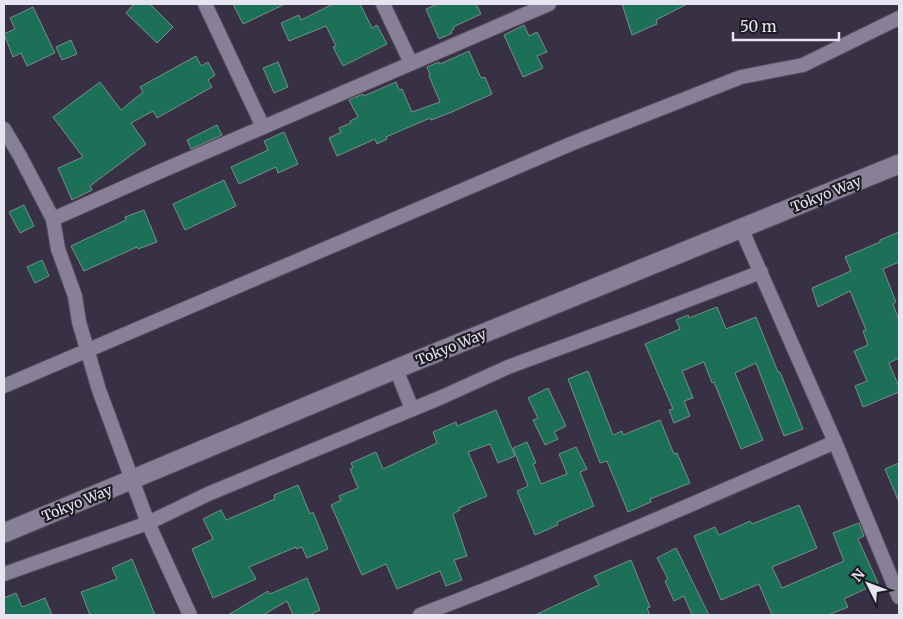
<svg xmlns="http://www.w3.org/2000/svg" width="903" height="619" font-family="Merriweather,serif">
<style>
.building{fill:#1c7058;stroke:#759186}
.lines{fill:none;stroke-linecap:round;stroke-linejoin:round}
.minor-casing{stroke:#534e5e;stroke-width:16}
.secondary-casing{stroke:#534e5e;stroke-width:21}
.minor{stroke:#878097;stroke-width:14}
.secondary{stroke:#878097;stroke-width:19}
.labels{text-anchor:middle;stroke-width:4.5;stroke-linejoin:round;paint-order:stroke}
.street-label{font-size:14px;fill:#e7e4f1;stroke:#1e1b24}
</style>
<rect width="100%" height="100%" fill="#383145"/>
<g class="building">
<path d="M134 4H150L173 27 157 43 126 13Z"/>
<path d="M233 4H285L243 24Z"/>
<path d="M333 4H360L372 28 377 25 387 44 343 66 333 47 336 46 326 26 289 41 281 23 299 15 301 20Z"/>
<path d="M438 4H476L481 14 453 27 454 29 451 31 452 33 439 39 426 9Z"/>
<path d="M622 4H687L656 20 657 24 632 35Z"/>
<path d="M33 7 55 53 27 66 21 53 13 57 4 34 15 29 10 18Z"/>
<path d="M524 25 529 36 537 32 547 52 537 56 543 68 523 77 504 35Z"/>
<path d="M71 40 77 54 62 60 56 47Z"/>
<path d="M469 51 481 78 485 77 492 94 452 112 431 120 430 118 386 137 387 139 377 144 375 139 337 156 329 138 341 132 339 128 351 123 350 121 358 117 349 100 363 94 364 96 396 82 399 90 402 89 412 112 440 102 429 76 430 75 427 67 439 62 440 64Z"/>
<path d="M196 56 201 66 208 62 215 75 208 80 212 87 157 118 153 111 131 123 146 144 90 186 92 190 72 200 58 168 83 157 53 117 100 82 121 110 143 92 140 87Z"/>
<path d="M278 62 288 87 274 93 263 68Z"/>
<path d="M217 125 222 135 191 149 187 140Z"/>
<path d="M284 132 298 164 278 173 276 167 239 184 231 167 268 150 264 141Z"/>
<path d="M224 180 236 206 185 230 173 204Z"/>
<path d="M24 205 34 226 20 233 9 212Z"/>
<path d="M144 210 157 242 138 249 137 247 84 271 71 246 126 220 125 217Z"/>
<path d="M899 232V262L883 269 896 302 893 304 899 320V358L889 363 899 387V392L863 407 855 386 867 381 854 351 868 345 863 331 866 330 850 291 818 307 812 288 851 271 845 257 880 242V240Z"/>
<path d="M42 260 49 276 35 283 27 267Z"/>
<path d="M717 307 726 329 756 317 778 372H780L803 429 784 436 756 363 735 373 763 440 741 449 714 382 712 383 704 362 682 371 693 398 684 401 690 416 674 423 669 410 673 409 645 344 680 329 676 320 688 315 689 318Z"/>
<path d="M588 371 613 435 622 431 623 435 660 420 674 454 677 453 690 483 650 499 651 502 628 512 607 461 600 463 568 379Z"/>
<path d="M548 388 566 426 554 432 558 439 545 445 533 420 538 418 528 398Z"/>
<path d="M496 410 515 456 498 463 490 444 468 452 487 496 459 508 460 510 453 514 467 556 454 560 462 580 446 586 440 571 397 589 386 564 362 575 331 505 341 500 339 496 358 488 350 469 353 468 351 463 376 452 383 469 437 443 433 432 456 422 457 426Z"/>
<path d="M527 442 536 463 533 464 541 484 567 474 559 454 576 447 587 469 580 472 594 506 557 522 558 525 535 535 517 491 528 486 513 448Z"/>
<path d="M899 463V502L885 469Z"/>
<path d="M298 485 310 514 313 512 328 549 307 558 302 547 296 549V547L249 567 256 579 213 598 192 549 213 539 203 519 221 510 226 520 275 499 274 495Z"/>
<path d="M799 505 817 548 772 567 782 588 844 561 833 533 859 523 864 536 858 539 878 583 844 599 848 607 828 615H772L759 584 721 600 694 536 715 527 719 535 750 521 752 524Z"/>
<path d="M676 548 709 615H692L684 596 674 601 665 581 668 579 657 558Z"/>
<path d="M132 559 155 615H90L81 592 117 579 112 568Z"/>
<path d="M631 560 650 607 647 608 650 615H535L599 585 594 576Z"/>
<path d="M307 578 320 610 309 615H293L287 601 263 615H228L268 591 270 594Z"/>
<path d="M16 593 22 607 45 598 52 615H4V598Z"/>
</g>
<g class="lines">
<g class="minor-casing">
<g id="minor">
<path d="M205 4 263 127"/>
<path d="M383 4 411 63"/>
<path d="M4 129 20 156 53 219 58 249 75 296 79 322 99 390 148 523 190 615"/>
<path d="M53 219 159 172 549 4"/>
<path d="M741 228 835 442 899 597"/>
<path d="M396 369 412 409"/>
<path d="M4 386 573 143 741 77 803 65 899 18"/>
<path d="M4 574 148 523 208 494 442 397 508 367 633 321 761 272"/>
<path d="M420 615C560 562 698 502 835 442"/>
</g>
</g>
<g class="secondary-casing">
<path id="secondary" d="M4 533 396 369 899 164"/>
</g>
<use href="#minor" class="minor"/>
<use href="#secondary" class="secondary"/>
</g>
<g class="labels">
<g class="street-label">
<text transform="translate(826 194) rotate(-22)" y="5">Tokyo Way</text>
<text transform="translate(451 347) rotate(-22)" y="5">Tokyo Way</text>
<text transform="translate(77 503) rotate(-22)" y="5">Tokyo Way</text>
</g>
</g>
<rect width="903" height="619" fill="none" stroke="#e7e4f1" stroke-width="10"/>
<g transform="translate(868 584) rotate(312)" stroke="#1e1b24" stroke-width="4" paint-order="stroke">
<path d="M0-4L9 19L0 12L-9 19Z" fill="#e7e4f1"/>
<text y="-8" font-size="14" font-weight="bold" text-anchor="middle" fill="#e7e4f1">N</text>
</g>
<path d="M733 32v8h106v-8" fill="none" stroke="#e7e4f1" stroke-width="2.5"/>
<text x="740" y="32" font-size="15" fill="#e7e4f1" stroke="#1e1b24" stroke-width="4" paint-order="stroke">50 m</text>
</svg>
